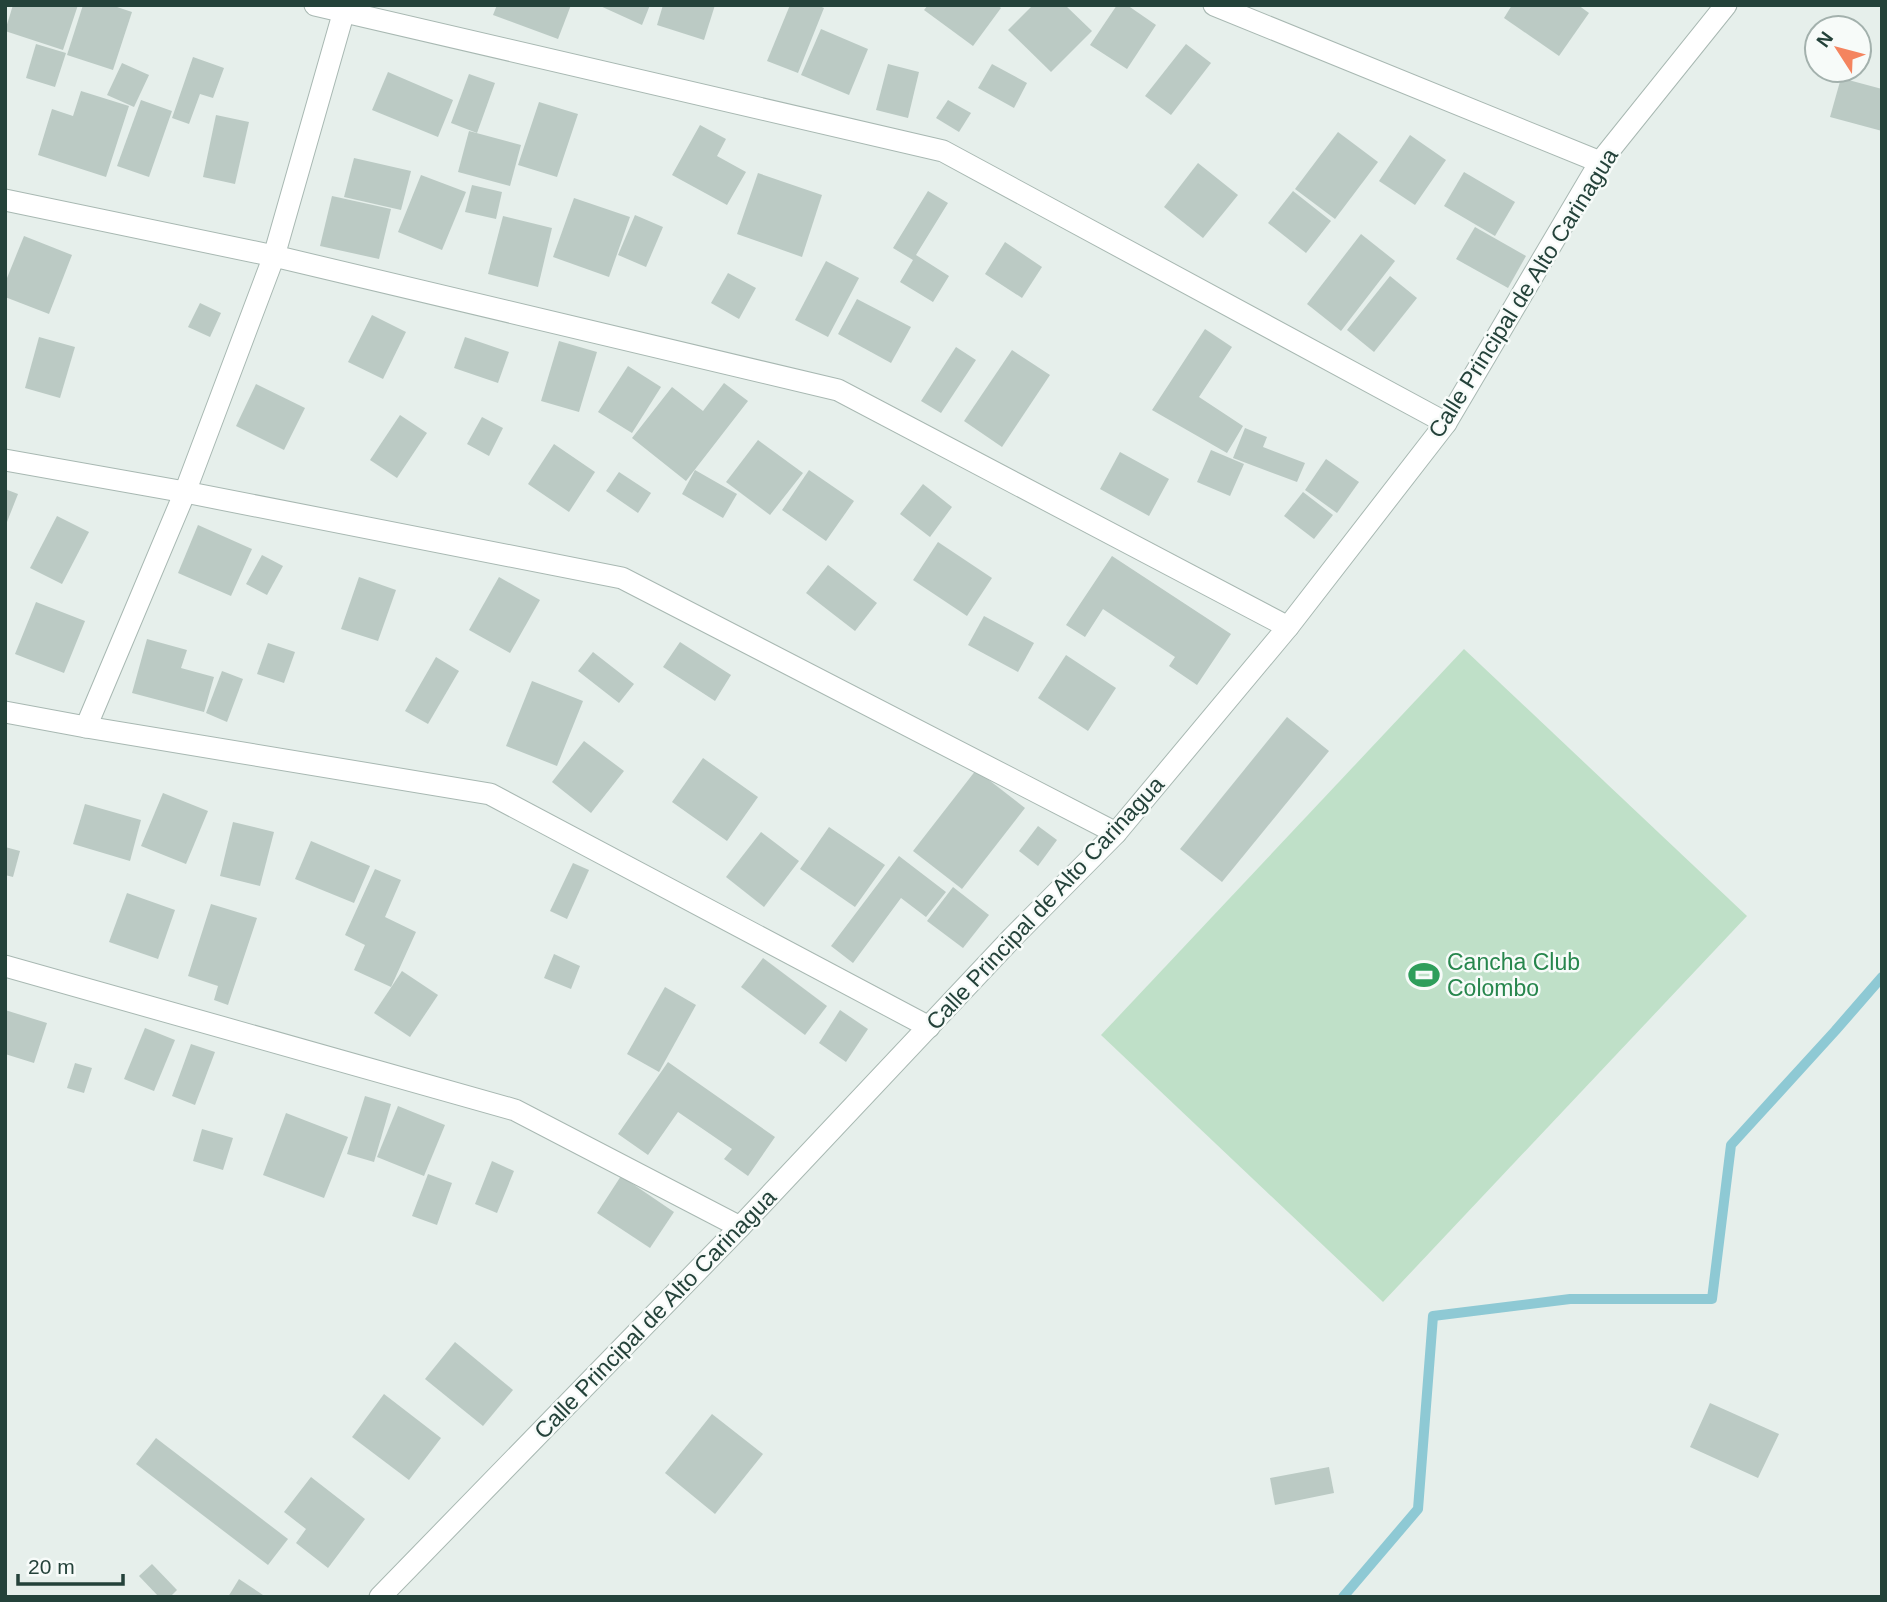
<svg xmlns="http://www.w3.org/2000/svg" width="1887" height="1602" font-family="Arial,sans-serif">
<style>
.pitch{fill:#bfe0c8}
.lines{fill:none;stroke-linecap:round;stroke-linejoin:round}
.stream{stroke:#8ec9d4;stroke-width:10}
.building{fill:#bbcac4}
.minor-casing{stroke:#a8b8b2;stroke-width:23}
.minor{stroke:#fff;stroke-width:21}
.labels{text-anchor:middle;stroke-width:5;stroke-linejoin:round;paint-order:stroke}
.street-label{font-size:23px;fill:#24423a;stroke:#f7fbf9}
.leisure-label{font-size:23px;fill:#27864d;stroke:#f7fbf9;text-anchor:start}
</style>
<rect width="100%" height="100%" fill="#e6efeb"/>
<path class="pitch" d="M1464 649 1747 916 1383 1302 1101 1035Z"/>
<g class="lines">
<path class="stream" d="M1343 1597 1418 1509 1433 1316 1570 1299H1712L1731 1145 1835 1031 1882 977"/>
</g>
<g class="building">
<path d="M13 5H78L63 50 5 31Z"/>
<path d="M83 5H111L132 12 113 70 67 55Z"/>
<path d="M497 5H571L558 39 493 15Z"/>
<path d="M598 5H650L642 25Z"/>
<path d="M663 5H715L704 40 657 25Z"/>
<path d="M790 5H817L824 8 798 73 767 61Z"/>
<path d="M928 5H997L1001 8 973 46 924 10Z"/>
<path d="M1033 5H1065L1092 31 1051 72 1008 30Z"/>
<path d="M1117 5H1127L1156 25 1127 69 1090 45Z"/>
<path d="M1512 5H1578L1589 13 1559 56 1504 18Z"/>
<path d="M821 29 868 49 849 95 801 75Z"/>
<path d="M36 44 66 53 55 87 26 78Z"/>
<path d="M1186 44 1211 63 1171 115 1145 96Z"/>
<path d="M193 57 224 68 213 98 200 94 189 124 172 118Z"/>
<path d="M122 63 149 75 134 107 107 95Z"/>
<path d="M888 64 919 72 908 118 876 110Z"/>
<path d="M992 64 1027 83 1014 108 978 88Z"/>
<path d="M388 72 453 100 438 137 372 110Z"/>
<path d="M469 74 495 83 477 133 451 123Z"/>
<path d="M1841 78 1882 89V131L1830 117Z"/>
<path d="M81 91 129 106 106 177 38 155 52 109 73 116Z"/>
<path d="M141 100 172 111 149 177 117 166Z"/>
<path d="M948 100 971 113 959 132 936 118Z"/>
<path d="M539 102 578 114 557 177 518 165Z"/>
<path d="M216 115 249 122 235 184 203 177Z"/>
<path d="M700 125 726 139 717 156 746 172 727 205 672 175Z"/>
<path d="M469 131 521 145 510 186 458 172Z"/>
<path d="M1338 132 1378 162 1335 219 1295 189Z"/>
<path d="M1410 135 1446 160 1415 205 1379 181Z"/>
<path d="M354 158 411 171 401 210 344 197Z"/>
<path d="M1198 163 1238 195 1203 238 1164 207Z"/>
<path d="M1464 172 1515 202 1495 236 1444 206Z"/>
<path d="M758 173 822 195 802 257 737 234Z"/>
<path d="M421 175 466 192 442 250 398 232Z"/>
<path d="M472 185 502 192 496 219 465 212Z"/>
<path d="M928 191 948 203 916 255 949 276 933 302 900 282 913 260 893 248Z"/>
<path d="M1293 191 1331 221 1306 253 1268 223Z"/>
<path d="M332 196 391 209 379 259 320 246Z"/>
<path d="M574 198 630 217 609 277 553 257Z"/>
<path d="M635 215 663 227 646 267 618 255Z"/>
<path d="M503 216 552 228 538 287 488 274Z"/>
<path d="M1475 227 1526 256 1508 288 1456 259Z"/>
<path d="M1361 234 1395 261 1341 331 1307 304Z"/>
<path d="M24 236 72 255 49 314 5 297V283Z"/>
<path d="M1005 242 1042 267 1022 298 985 274Z"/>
<path d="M826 261 859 278 828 337 795 320Z"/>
<path d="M728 273 756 288 739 319 711 303Z"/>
<path d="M1390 276 1417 298 1374 352 1347 330Z"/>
<path d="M857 299 911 327 891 363 838 334Z"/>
<path d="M200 303 221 313 210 337 188 327Z"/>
<path d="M372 315 406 332 383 379 348 362Z"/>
<path d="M1205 329 1232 347 1199 397 1243 426 1227 453 1152 410Z"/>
<path d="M39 337 75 347 60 398 25 388Z"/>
<path d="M465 337 509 352 498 383 454 368Z"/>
<path d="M559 341 597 352 579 412 541 401Z"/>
<path d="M956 347 976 360 941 413 921 401Z"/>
<path d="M1012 350 1050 375 1002 447 964 421Z"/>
<path d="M628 366 661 387 632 433 598 412Z"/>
<path d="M724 383 748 401 686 481 632 438 672 387 703 411Z"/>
<path d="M256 384 305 408 284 450 236 426Z"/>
<path d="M400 415 427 433 397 478 370 460Z"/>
<path d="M482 417 503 428 489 456 467 444Z"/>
<path d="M1245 428 1267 437 1263 447 1305 463 1297 482 1233 458Z"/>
<path d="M758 440 803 473 770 515 726 482Z"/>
<path d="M554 444 595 472 569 512 528 484Z"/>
<path d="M1211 450 1244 464 1230 496 1197 482Z"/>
<path d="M1120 452 1169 479 1149 516 1100 489Z"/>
<path d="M1326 459 1359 482 1337 513 1305 490Z"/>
<path d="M695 470 737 494 723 518 682 494Z"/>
<path d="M809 470 854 501 826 541 782 510Z"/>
<path d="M619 472 651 493 638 513 606 491Z"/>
<path d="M923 484 952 507 930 537 900 514Z"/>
<path d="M5 489 18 494 5 527Z"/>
<path d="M1303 492 1333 515 1314 539 1284 516Z"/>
<path d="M57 516 89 532 62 584 30 568Z"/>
<path d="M198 525 252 549 231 596 178 573Z"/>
<path d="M938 542 992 578 967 616 913 580Z"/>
<path d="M262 555 283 566 267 595 246 584Z"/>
<path d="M1112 556 1231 634 1197 685 1169 666 1175 657 1103 609 1085 637 1066 625Z"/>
<path d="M828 565 877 603 855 631 806 593Z"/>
<path d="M359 577 396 590 378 641 341 629Z"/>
<path d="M499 577 540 600 510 653 469 630Z"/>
<path d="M36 602 85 621 64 673 15 654Z"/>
<path d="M984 616 1034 643 1018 672 968 645Z"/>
<path d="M147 639 187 650 181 668 214 677 204 712 132 693Z"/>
<path d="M680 642 731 675 715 701 663 667Z"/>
<path d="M268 643 295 652 284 683 257 674Z"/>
<path d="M593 652 634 684 619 703 578 671Z"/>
<path d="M1066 655 1116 688 1088 731 1038 698Z"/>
<path d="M436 657 459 671 428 724 405 711Z"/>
<path d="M222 671 243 679 227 722 206 713Z"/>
<path d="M532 681 583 701 557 766 506 746Z"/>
<path d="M1287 717 1329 751 1222 882 1180 849Z"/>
<path d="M584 741 624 771 591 813 552 782Z"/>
<path d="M703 758 758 797 727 841 672 802Z"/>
<path d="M976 770 1025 808 962 889 913 851Z"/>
<path d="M163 793 208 811 186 864 141 846Z"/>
<path d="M85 804 141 820 130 861 73 844Z"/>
<path d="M233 822 274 832 260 886 220 876Z"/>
<path d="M1038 826 1057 840 1038 866 1019 851Z"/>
<path d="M829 827 885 865 855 907 800 869Z"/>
<path d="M761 832 799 861 764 907 726 877Z"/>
<path d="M311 841 370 866 354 903 295 879Z"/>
<path d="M5 847 20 851 13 877 5 875Z"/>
<path d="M899 856 946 892 926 917 901 898 853 963 831 946Z"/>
<path d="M573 863 589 870 567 919 550 911Z"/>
<path d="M375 869 401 880 385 917 416 932 391 987 354 970 365 945 345 935Z"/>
<path d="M953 887 989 915 963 948 927 921Z"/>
<path d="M127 893 175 910 158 959 109 942Z"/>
<path d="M211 904 257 918 228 1005 214 1000 218 986 188 976Z"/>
<path d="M554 954 580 966 571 989 544 978Z"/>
<path d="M763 958 827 1006 805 1035 741 987Z"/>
<path d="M402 971 438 995 410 1037 374 1013Z"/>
<path d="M665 987 696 1005 659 1072 627 1054Z"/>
<path d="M5 1010 47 1023 34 1063 5 1054Z"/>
<path d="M840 1010 868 1029 846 1062 819 1043Z"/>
<path d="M145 1028 175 1040 154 1091 124 1079Z"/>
<path d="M191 1044 215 1052 195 1105 172 1096Z"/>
<path d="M668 1062 775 1137 748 1176 724 1159 732 1149 678 1112 648 1155 618 1134Z"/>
<path d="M75 1063 92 1068 84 1093 67 1088Z"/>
<path d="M365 1096 391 1104 374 1162 347 1154Z"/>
<path d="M398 1106 445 1125 424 1176 377 1157Z"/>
<path d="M286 1113 348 1137 324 1198 263 1175Z"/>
<path d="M202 1129 233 1138 223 1170 193 1161Z"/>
<path d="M492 1161 514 1171 497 1213 475 1204Z"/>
<path d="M428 1174 452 1183 437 1225 412 1216Z"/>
<path d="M621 1176 674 1212 650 1248 597 1213Z"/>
<path d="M455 1342 513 1390 483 1426 425 1379Z"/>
<path d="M384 1394 441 1438 409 1480 352 1437Z"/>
<path d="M1710 1403 1779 1434 1758 1478 1690 1447Z"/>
<path d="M712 1414 763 1454 715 1514 665 1473Z"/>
<path d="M156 1438 288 1539 268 1565 136 1464Z"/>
<path d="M1329 1467 1334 1493 1275 1505 1270 1478Z"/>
<path d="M311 1477 365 1519 328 1568 296 1543 306 1529 284 1512Z"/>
<path d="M152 1564 177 1590 170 1597H159L139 1576Z"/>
<path d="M239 1579 266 1597H228Z"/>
</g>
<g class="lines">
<g class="minor-casing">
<g id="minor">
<path d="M315 5 943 151 1446 423"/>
<path d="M347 5 344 11 274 256 185 492 86 727 490 794 929 1027"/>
<path d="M1214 5 1600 162"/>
<path d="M5 200 274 256 838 390 1288 627"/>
<path d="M5 460 185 492 622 578 1116 833"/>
<path d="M5 712 86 727"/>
<path d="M5 966 515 1110 740 1227"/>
<path d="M380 1597 740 1227 1013 937 1116 833 1288 627 1446 423 1600 162 1726 5"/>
</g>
</g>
<use href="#minor" class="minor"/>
</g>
<defs>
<g id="stadium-bare" transform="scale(2.415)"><path d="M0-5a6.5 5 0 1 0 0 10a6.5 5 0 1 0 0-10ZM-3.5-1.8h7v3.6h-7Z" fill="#2e9e5b" stroke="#f7fbf9" stroke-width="2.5" paint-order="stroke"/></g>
</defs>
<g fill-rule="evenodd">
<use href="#stadium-bare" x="1424" y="975"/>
</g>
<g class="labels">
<g class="street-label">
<text transform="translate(1523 293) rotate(-58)" y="8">Calle Principal de Alto Carinagua</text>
<text transform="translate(1045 903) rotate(-47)" y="8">Calle Principal de Alto Carinagua</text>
<text transform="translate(655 1314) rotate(-46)" y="8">Calle Principal de Alto Carinagua</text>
</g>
<g class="leisure-label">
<text x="1447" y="970">Cancha Club<tspan x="1447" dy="26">Colombo</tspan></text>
</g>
</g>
<rect width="1887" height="1602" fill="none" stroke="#24423a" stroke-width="14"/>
<g transform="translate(1838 49) rotate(306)"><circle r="33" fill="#f7fbf9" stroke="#a3b1ad" stroke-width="2"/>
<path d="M0-5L12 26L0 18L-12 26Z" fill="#f4845f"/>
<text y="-10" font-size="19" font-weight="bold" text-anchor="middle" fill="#24423a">N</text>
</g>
<path d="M18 1574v10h105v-10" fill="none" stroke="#24423a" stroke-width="3.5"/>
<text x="28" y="1574" font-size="21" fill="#24423a" stroke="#f7fbf9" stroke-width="5" paint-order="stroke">20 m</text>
</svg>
